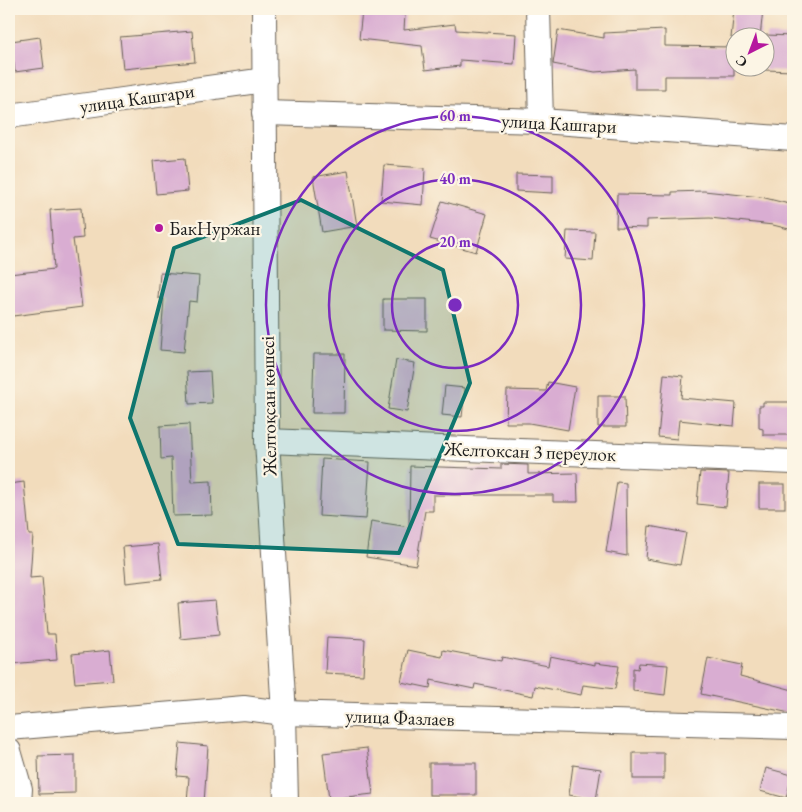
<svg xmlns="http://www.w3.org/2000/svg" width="802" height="812" font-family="'EB Garamond',serif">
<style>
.building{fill:#d9add2}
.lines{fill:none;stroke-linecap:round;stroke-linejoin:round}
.minor-casing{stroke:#675f54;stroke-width:26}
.minor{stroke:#fff;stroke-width:24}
.marked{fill:#0f766e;fill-opacity:0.2;stroke:#0f766e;stroke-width:4;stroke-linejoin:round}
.ring{fill:none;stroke:#7b2cbf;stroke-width:2.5}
.poi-dot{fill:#b5179e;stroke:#fcf5e5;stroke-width:2}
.labels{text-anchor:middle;stroke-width:4.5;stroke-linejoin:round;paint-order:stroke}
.street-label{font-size:19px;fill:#1c1c1c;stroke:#fcf5e5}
.poi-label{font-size:19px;fill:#1c1c1c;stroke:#fcf5e5;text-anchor:start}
.centre{fill:#7b2cbf;stroke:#fcf5e5;stroke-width:2.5}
.ring-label{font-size:15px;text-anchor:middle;font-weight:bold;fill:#7b2cbf;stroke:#fcf5e5;stroke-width:4.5;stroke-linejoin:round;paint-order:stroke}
</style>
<rect width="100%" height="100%" fill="#fcf5e5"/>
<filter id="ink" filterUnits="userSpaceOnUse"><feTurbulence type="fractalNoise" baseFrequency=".02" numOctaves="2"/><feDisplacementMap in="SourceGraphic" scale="10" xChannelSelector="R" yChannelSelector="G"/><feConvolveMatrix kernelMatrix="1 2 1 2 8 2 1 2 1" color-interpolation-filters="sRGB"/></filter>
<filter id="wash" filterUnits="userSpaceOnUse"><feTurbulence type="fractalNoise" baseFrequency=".0096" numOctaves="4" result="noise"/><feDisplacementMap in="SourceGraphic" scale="20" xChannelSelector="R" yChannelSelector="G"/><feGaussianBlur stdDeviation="1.12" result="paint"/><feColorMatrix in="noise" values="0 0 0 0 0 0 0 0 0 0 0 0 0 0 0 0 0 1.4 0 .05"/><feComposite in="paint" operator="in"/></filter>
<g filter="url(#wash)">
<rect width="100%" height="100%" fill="#f2dcbc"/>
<g id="blocks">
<g class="building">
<path d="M734 9H763L760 38H731Z"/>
<path d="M362 10 405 15 404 30 455 24 456 30 516 34 514 64 460 60V66L425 70 422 46 359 39Z"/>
<path d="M558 30 604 38V33L665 30V46L734 47V76H665V89H635V69L595 72 553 64Z"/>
<path d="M192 31 195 62 123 69 120 37Z"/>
<path d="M766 35 793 36V71L765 70Z"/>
<path d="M40 37 44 68 15 72 11 41Z"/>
<path d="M185 158 188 191 156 194 153 161Z"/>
<path d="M384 165 425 168 423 205 381 201Z"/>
<path d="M348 171 357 226 322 232 313 177Z"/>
<path d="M516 174 553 175V193L516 191Z"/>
<path d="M704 191 761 197 793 205V230L773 225 710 218 647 220V228L616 227 617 194 672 195V192Z"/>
<path d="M442 201 487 214 476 252 430 239Z"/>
<path d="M81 208 83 238 73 239 82 307 13 316 9 274 54 269 50 210Z"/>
<path d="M567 231 595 232 593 261 565 259Z"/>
<path d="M160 273 199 276 197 302 189 301 184 352 160 350 164 299 158 298Z"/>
<path d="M383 299H427V331L383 330Z"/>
<path d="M314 354H345L344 413H312Z"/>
<path d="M396 360 415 363 407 412 388 409Z"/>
<path d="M210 371 212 403 189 404 187 372Z"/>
<path d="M664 374 683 376 681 398 736 403 734 426 679 420 677 439 658 437Z"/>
<path d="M548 382 575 387 568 430 529 423H506L507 390 546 391Z"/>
<path d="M445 386 465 388 462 417 442 415Z"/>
<path d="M598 396H625L626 427H598Z"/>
<path d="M763 402H790V435H763V429L759 428V406H763Z"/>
<path d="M189 424 192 482 211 481 212 515 173 516 171 458 161 459 160 426Z"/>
<path d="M322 459 370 462 366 519 319 516Z"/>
<path d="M501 464 528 465V474L577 473 578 502H553V495H433V511H425L416 565 366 557 371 521 409 527 410 466 501 469Z"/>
<path d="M700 472 729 473 726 507 697 504Z"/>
<path d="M24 482 29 535H33L30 578 42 577 47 634H55L57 660 10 664 9 484Z"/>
<path d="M617 482 626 483 627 556 606 552Z"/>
<rect x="759" y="484" width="26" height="24"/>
<path d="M649 526 686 533 680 565 646 559Z"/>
<path d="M158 544 162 579 126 583 123 547Z"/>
<path d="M215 600 219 635 181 639 178 603Z"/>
<path d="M327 637 365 639 363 675 325 673Z"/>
<path d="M110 650 113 680 75 683 72 654Z"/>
<path d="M408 650 442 657 443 650 501 661 502 657 548 666 550 656 595 665V663L619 666 615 689 583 685 581 695 535 686 533 696 475 684 474 689 431 680 430 688 401 682Z"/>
<path d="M708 658 742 665 740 676 793 690 790 713 701 694Z"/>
<path d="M639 663 668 665 665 695 633 691V668L638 669Z"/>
<path d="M180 743 208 746 204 803H187L189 777 177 776Z"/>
<path d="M367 748 373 794 329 799 323 753Z"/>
<rect x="633" y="753" width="31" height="26"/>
<path d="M75 755V793L39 794 38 756Z"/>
<rect x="429" y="763" width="47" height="32"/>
<path d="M573 765 601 769 596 800 569 795Z"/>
<path d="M766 768 792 775 786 798 760 791Z"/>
</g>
</g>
</g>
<g filter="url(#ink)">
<use href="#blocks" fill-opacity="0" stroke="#675f54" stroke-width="1"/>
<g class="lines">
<g class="minor-casing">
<g id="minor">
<path d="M264 9 267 441 284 713 286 803"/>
<path d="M538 9 541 121"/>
<path d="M264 113 541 121 793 139"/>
<path d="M9 116 265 80"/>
<path d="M267 441 793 462"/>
<path d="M9 728 244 708 284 713 793 727"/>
<path d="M9 751 20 789 19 803"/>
</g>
</g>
<use href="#minor" class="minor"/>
</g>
</g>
<path class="marked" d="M301 200 443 270 470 383 399 553 178 544 130 418 174 248Z"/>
<g class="ring">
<circle cx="455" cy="305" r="63"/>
<circle cx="455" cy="305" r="126"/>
<circle cx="455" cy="305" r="189"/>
</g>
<circle class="poi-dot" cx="159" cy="228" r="5"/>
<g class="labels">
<g class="street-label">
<text transform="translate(137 98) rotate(-8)" y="7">улица Кашгари</text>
<text transform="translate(559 123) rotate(3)" y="7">улица Кашгари</text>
<text transform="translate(268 406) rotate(-91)" y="7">Желтоқсан көшесі</text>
<text transform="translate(530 451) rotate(2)" y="7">Желтоксан 3 переулок</text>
<text transform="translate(400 717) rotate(2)" y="7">улица Фазлаев</text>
</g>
<g class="poi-label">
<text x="169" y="235">БакНуржан</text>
</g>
</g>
<circle cx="455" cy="305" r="8" class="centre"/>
<g class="ring-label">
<text x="455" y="121">60 m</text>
<text x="455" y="184">40 m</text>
<text x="455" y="247">20 m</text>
</g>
<rect width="802" height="812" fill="none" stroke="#fcf5e5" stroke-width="30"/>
<g transform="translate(750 52) rotate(222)"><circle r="24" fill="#fcf5e5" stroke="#a29e95"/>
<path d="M0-4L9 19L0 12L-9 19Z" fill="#b5179e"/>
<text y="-8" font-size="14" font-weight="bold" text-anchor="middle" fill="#1c1c1c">С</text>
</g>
</svg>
